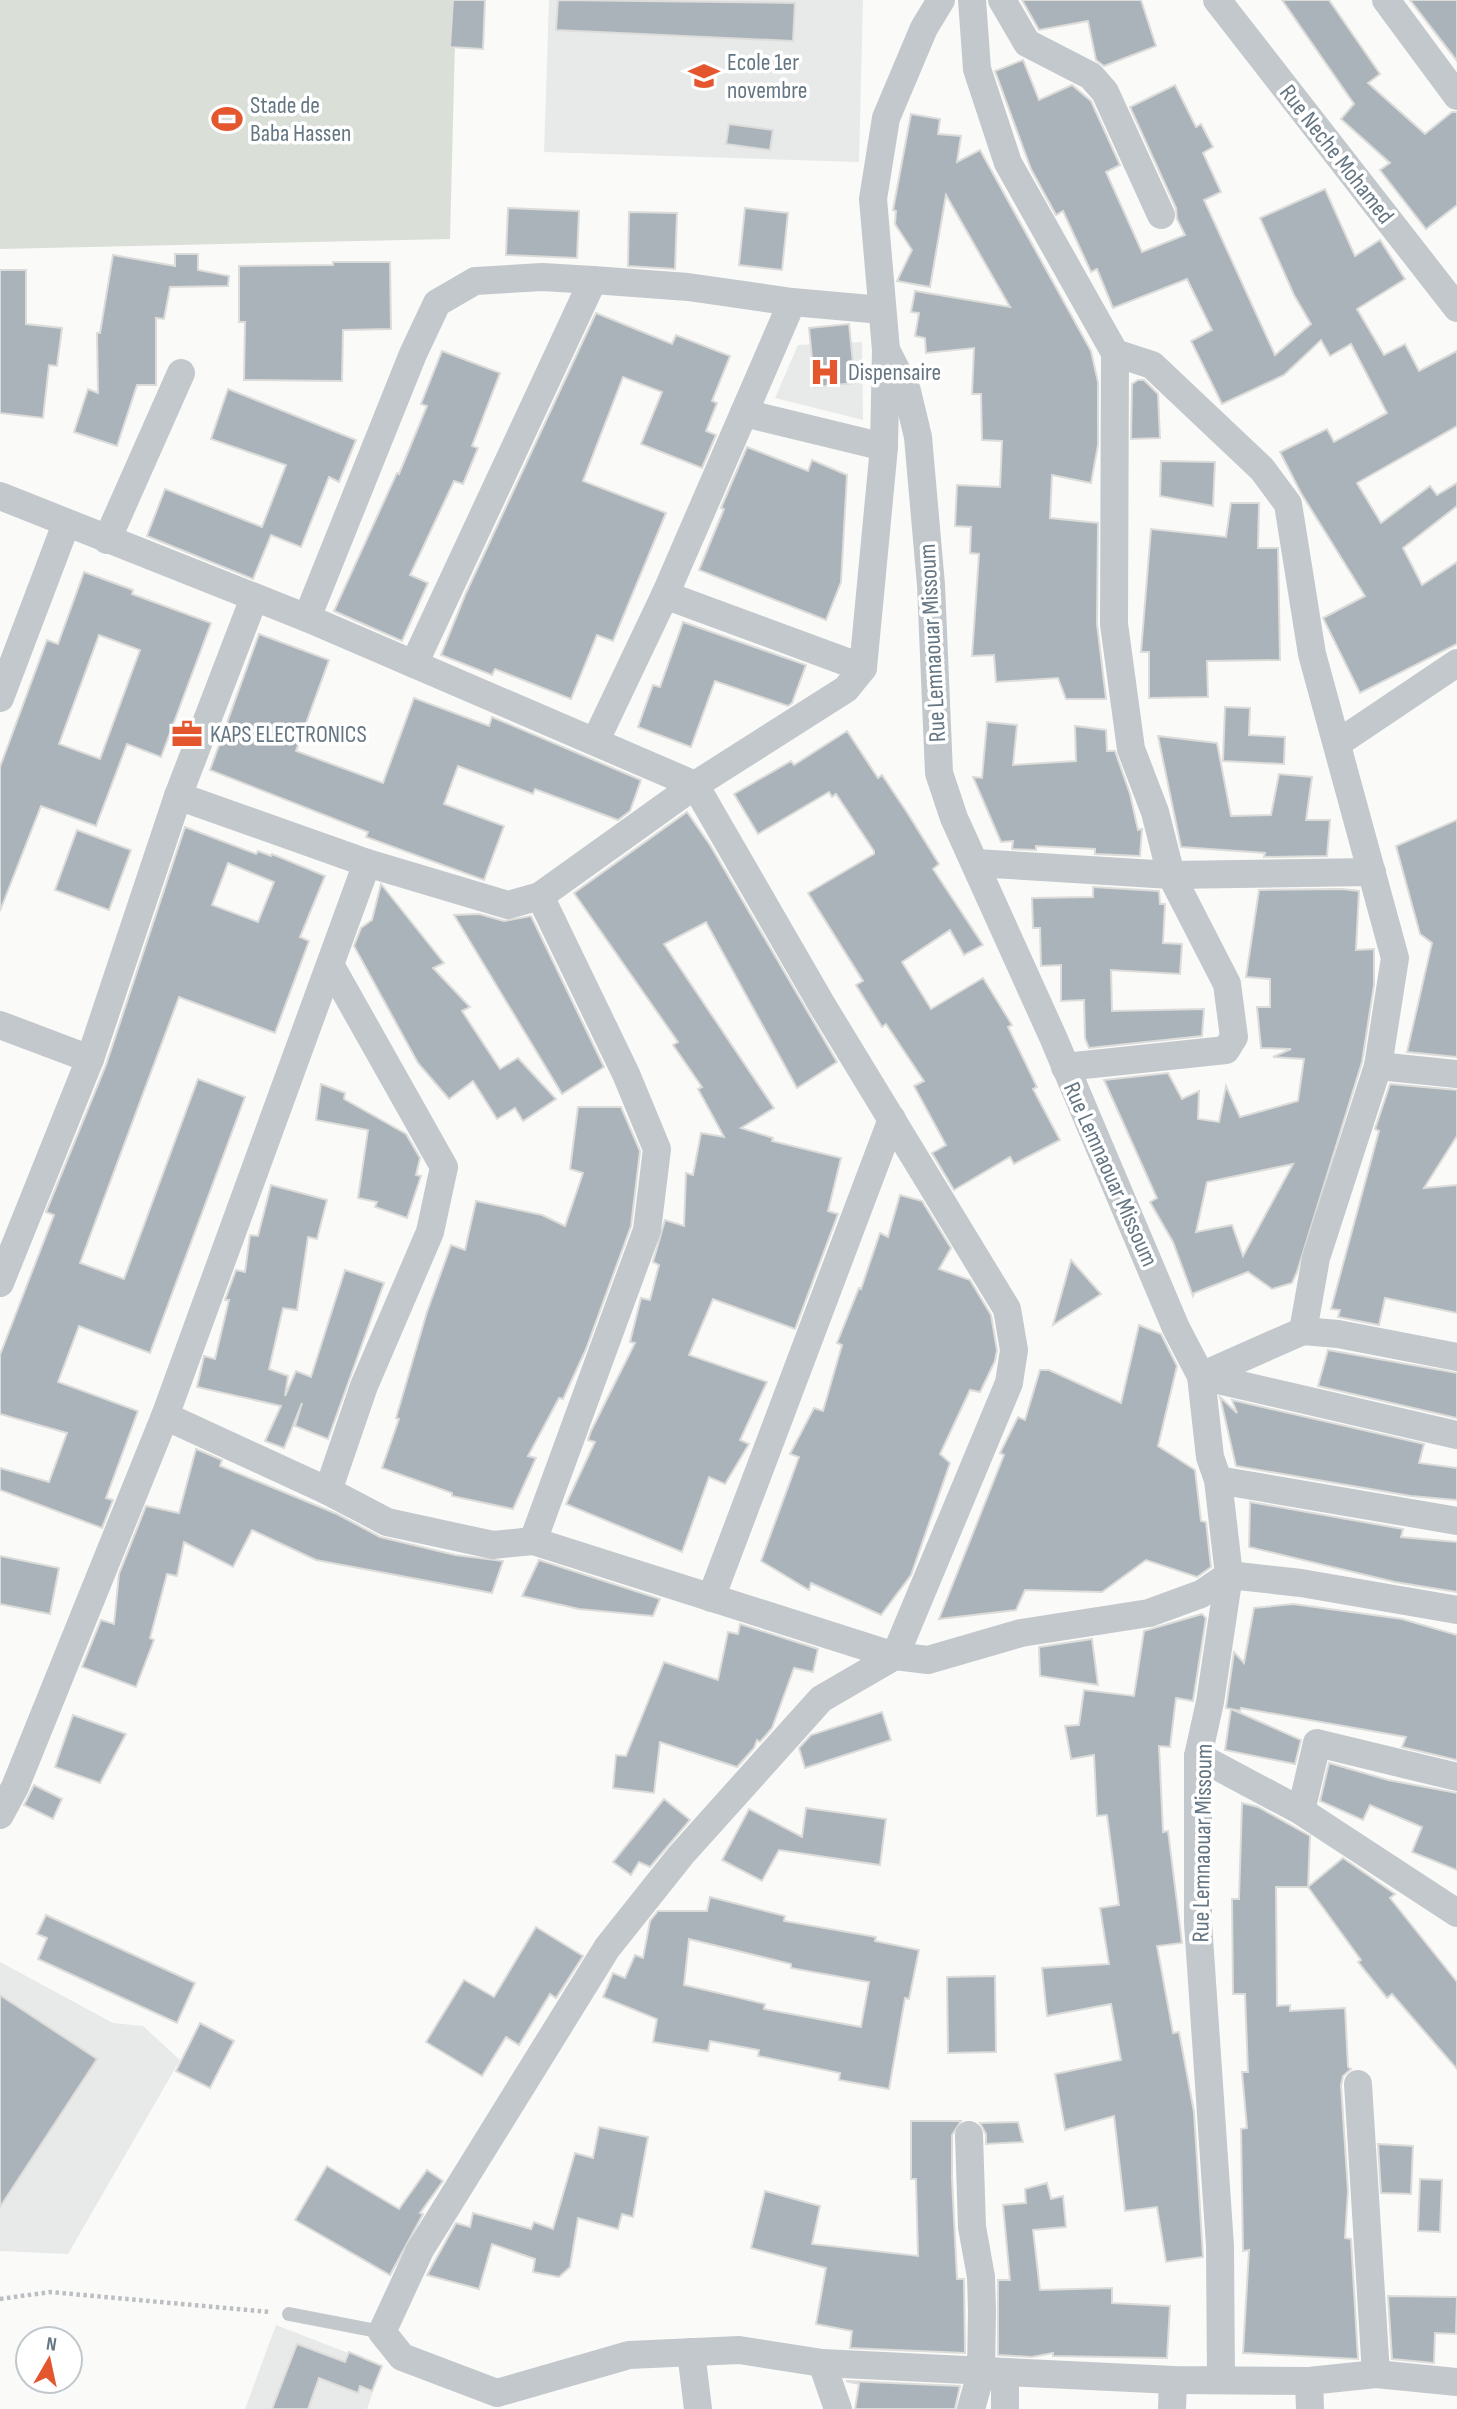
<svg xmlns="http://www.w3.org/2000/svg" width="1457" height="2409" font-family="'Sofia Sans Condensed',sans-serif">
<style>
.built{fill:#e8e9e9}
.green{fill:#dadfd7}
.building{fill:#aab3b9;stroke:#dcdcda;stroke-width:2;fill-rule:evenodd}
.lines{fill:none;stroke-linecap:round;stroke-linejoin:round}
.path{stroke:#bbbfc2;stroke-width:4.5;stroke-dasharray:3.5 3.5;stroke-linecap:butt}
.lane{stroke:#c3c8cc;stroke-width:14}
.street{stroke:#c3c8cc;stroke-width:28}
.labels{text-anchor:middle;stroke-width:7;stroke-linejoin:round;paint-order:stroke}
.poi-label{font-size:24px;fill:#657683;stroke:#fff;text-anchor:start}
.street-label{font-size:24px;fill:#657683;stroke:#fff}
</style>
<rect width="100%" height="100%" fill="#fafaf8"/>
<g class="built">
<path d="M549 0H863L859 162 544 152Z"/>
<path d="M862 342 863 420 775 398 798 345Z"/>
<path d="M0 1962 113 2023 143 2026 180 2060 68 2254 0 2251Z"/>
<path d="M276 2325 382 2366 367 2409H245Z"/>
</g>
<path class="green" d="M0 0H456L450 239 0 249Z"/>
<g class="building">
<path d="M453 0H485L483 49 450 47Z"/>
<path d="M558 0 795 3 793 41 556 30Z"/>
<path d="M1022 0H1141L1156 46 1104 66 1096 60 1088 21 1039 30Z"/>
<path d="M1282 0H1329L1380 74 1368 83 1425 134 1452 112H1457V205L1426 229 1380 170 1390 163 1341 119 1354 104Z"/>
<path d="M1410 0H1457V61Z"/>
<path d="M1023 60 1039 100 1072 85 1091 101 1120 165 1106 172 1142 252 1185 235 1177 219 1176 208 1130 107 1175 85 1196 127 1201 124 1213 147 1203 153 1221 192 1204 200 1275 355 1311 324 1294 295 1260 218 1325 189 1355 256 1380 240 1405 279 1357 309 1384 355 1405 344 1419 371 1457 351V426L1357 483 1381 523 1430 486 1437 495 1457 483V506L1403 548 1422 585 1457 562V644L1360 693 1323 618 1365 596 1301 493 1280 452 1327 429 1334 442 1387 413 1351 344 1330 356 1321 340 1284 375 1222 404 1191 341 1212 330 1187 279 1113 308 1097 269 1091 272 1063 211 1056 215 1031 169 995 71Z"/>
<path d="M911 114 940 119 938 134 961 136 957 162 980 150 1091 351 1098 382V445L1091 483 1052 475 1050 518 1098 523 1097 624 1106 699H1066L1058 678 996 682 994 655 972 656 979 554 970 553 971 527 955 526 957 485 1000 487 1002 441 982 440 981 394H972L974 348 926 353 925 338 915 336 919 313 911 312 915 291 1010 307 946 195 930 287 897 281 912 250 895 224 896 211 893 210Z"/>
<path d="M729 124 773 130 770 150 726 144Z"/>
<path d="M508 208 579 211 577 258 506 255Z"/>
<path d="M745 208 788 213 782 270 739 265Z"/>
<path d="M629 212 677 213 675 269 628 266Z"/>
<path d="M175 254H198V270L229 276 228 286 170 287 164 319 156 318V385H137L117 446 74 432 88 389 98 393 97 333H100L113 255 175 266Z"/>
<path d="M333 262H390L391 329 343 330 342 381 244 380 245 322H239V266L333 265Z"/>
<path d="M0 270H26V324L62 328 57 366 49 365 43 418 0 413Z"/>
<path d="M596 313 672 344 676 335 730 356 712 401 717 403 706 431 716 435 702 468 641 444 662 392 623 377 583 481 666 513 613 641 597 635 571 699 495 669 492 675 441 655 466 593Z"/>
<path d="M849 324 855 383 815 387 809 328Z"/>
<path d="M442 351 500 373 472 446 478 448 463 484 454 481 410 575 428 583 402 641 334 611 397 473 399 474 427 406 421 404Z"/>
<path d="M1138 380H1144L1158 394 1160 438 1131 439 1132 384Z"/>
<path d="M228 389 356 440 339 482 329 477 301 547 271 535 253 579 147 536 165 489 262 527 286 465 211 439Z"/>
<path d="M747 447 808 471 812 460 847 475 841 582 826 620 699 570 724 509 721 508Z"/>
<path d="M1161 461 1215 462 1213 506 1160 496Z"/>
<path d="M1231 503H1259L1258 548H1278L1280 660 1207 661 1208 697 1149 698V652H1141L1151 529 1226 537Z"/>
<path d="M84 572 133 590 132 594 211 623 161 757 127 744 96 826 41 806 0 911V767L47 640 58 644ZM99 635 140 650 100 759 59 744Z"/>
<path d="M683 622 806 665 792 703 788 706 715 681 691 747 638 727 653 685 660 687Z"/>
<path d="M259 634 329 660 296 751 383 783 414 698 489 726 492 717 641 780 630 811 618 820 535 789 533 794 458 766 444 804 504 826 484 880 366 837 368 832 210 770Z"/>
<path d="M1225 707 1250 708 1249 735 1285 737 1284 764 1223 761Z"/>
<path d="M987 722 1017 725 1013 765 1076 761 1075 726 1106 730 1107 751H1115L1130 794 1138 830 1142 829 1140 856 1095 854V849L1036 846V850L1012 849 1013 841 1001 842 973 777 982 778Z"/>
<path d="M847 731 878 778 882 775 908 814 939 864 933 869 983 945 964 955 950 930 902 962 931 1009 983 978 1012 1025 1008 1027 1037 1087 1033 1089 1060 1140 1014 1164 1010 1157 954 1190 932 1153 946 1145 914 1086 924 1081 886 1024 882 1027 856 985 863 981 808 893 874 854V851L836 794 832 797 829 792 758 834 734 794 791 761 794 765Z"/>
<path d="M1158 736 1217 743 1231 816 1271 815 1279 774 1312 777 1306 820H1330L1327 856 1264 857 1265 853 1181 847Z"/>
<path d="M687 812 710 845 837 1062 797 1088 706 922 664 944 774 1108 741 1128 773 1138 772 1141 841 1158 828 1211 838 1214 795 1329 713 1299 689 1355 767 1382 740 1440 749 1444 725 1484 709 1477 682 1552 566 1504 595 1442 588 1440 591 1431 635 1343 630 1342 641 1298 650 1300 659 1265 653 1262 665 1220 684 1226 686 1173 693 1175 701 1133 724 1137 698 1089 702 1087 673 1045 678 1042 574 893Z"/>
<path d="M1457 820V1057L1407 1052 1432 943 1420 934 1396 846Z"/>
<path d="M185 827 256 854 258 851 271 856 272 854 325 876 300 937 309 941 275 1033 179 997 80 1263 124 1279 198 1079 245 1097 150 1353 79 1326 58 1382 138 1411 106 1498 113 1500 102 1528 0 1490V1468L49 1482 67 1433 0 1414V1355L54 1215 46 1212 106 1065ZM228 863 274 882 258 922 212 905Z"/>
<path d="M77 830 131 850 109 910 55 890Z"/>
<path d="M381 884 444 963 433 968 470 1007 462 1011 500 1069 518 1058 556 1099 523 1121 515 1108 497 1119 473 1081 449 1099 418 1063 354 946 361 928 372 920Z"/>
<path d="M1093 887 1159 891 1160 904H1165L1163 943 1182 944 1180 974 1111 970 1112 1011 1204 1009 1202 1036 1089 1048 1085 1038 1084 1000 1061 1001V965L1041 966 1040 928H1033L1032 898 1093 897Z"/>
<path d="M1342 889 1359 891 1356 950 1374 949V985L1362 1062 1297 1272 1292 1283 1272 1289 1248 1272 1194 1293 1193 1296 1173 1242 1150 1202 1157 1198 1104 1080 1168 1073 1182 1099 1199 1091 1198 1119 1219 1122 1226 1086 1240 1117 1298 1101 1304 1059 1273 1057 1291 1049 1261 1048 1257 1007H1270V979L1246 977 1259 890ZM1293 1164 1243 1256 1232 1225 1196 1232 1207 1182Z"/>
<path d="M479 914 504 921 531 916 604 1067 562 1094 454 915Z"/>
<path d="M321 1084 345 1093 344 1099 406 1134 420 1158 416 1175 421 1176 407 1218 375 1207 377 1202 358 1198 368 1130 316 1120Z"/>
<path d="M1390 1084 1457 1090V1136L1424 1188 1457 1185V1313L1385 1298 1379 1325 1338 1317 1340 1310 1331 1309 1379 1131 1375 1129Z"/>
<path d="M578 1107H621L640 1151 631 1226 586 1349 563 1399 559 1398 528 1456 536 1458 513 1509 452 1496V1493L382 1468 399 1419 396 1418 427 1312 451 1245 465 1250 476 1201 542 1215 565 1226 583 1173 570 1169Z"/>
<path d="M271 1185 327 1200 317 1239 308 1237 297 1310 283 1308 269 1369 288 1376 285 1396 296 1371 311 1377 345 1270 384 1283 328 1439 295 1426 302 1403 284 1448 265 1441 281 1406 197 1387 204 1356 215 1359 229 1300H225L236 1270 245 1272 250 1235 258 1236Z"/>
<path d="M900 1195 922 1201 951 1248 939 1269 970 1280 991 1315 997 1350 995 1361 980 1392 970 1390 940 1454 950 1463 911 1575 881 1615 811 1583 809 1590 761 1561 799 1457 790 1454 814 1408 823 1411 842 1345 837 1343 859 1288 861 1289 880 1233 888 1237Z"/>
<path d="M1071 1260 1101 1294 1053 1325Z"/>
<path d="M1139 1325 1161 1334 1177 1366 1158 1446 1195 1470 1201 1521 1206 1522 1211 1567 1197 1577 1146 1560 1102 1592 1025 1590 1016 1610 939 1619 1004 1455 1000 1453 1018 1417 1025 1420 1040 1370H1049L1121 1403Z"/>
<path d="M1328 1350 1457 1373V1418L1318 1386Z"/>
<path d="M1220 1397 1237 1413 1232 1400 1424 1444 1419 1463 1457 1468V1500L1411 1496 1236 1466Z"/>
<path d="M196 1449 222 1460 220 1466 337 1514 380 1537 455 1555 503 1561 492 1593 316 1560 252 1530 233 1567 184 1542 177 1576 167 1574 150 1638 154 1640 136 1687 82 1667 101 1620 114 1624 119 1574 146 1506 179 1513Z"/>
<path d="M1250 1502 1403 1529 1401 1537 1457 1542V1592L1395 1582 1249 1547Z"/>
<path d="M0 1556 59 1568 50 1614 0 1604Z"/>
<path d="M539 1560 660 1599 653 1616 579 1609 522 1596Z"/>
<path d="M1293 1604 1402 1619 1457 1635V1760L1402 1747 1406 1737 1241 1708 1240 1711 1231 1709 1301 1740 1295 1764 1225 1750 1231 1709 1226 1708 1234 1652 1244 1663 1254 1608Z"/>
<path d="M1202 1614 1206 1618 1193 1701 1176 1698 1170 1747 1159 1746 1163 1832 1168 1831 1182 1943 1157 1946 1173 2033 1179 2032 1194 2112 1203 2257 1166 2262 1157 2207 1125 2211 1114 2116 1065 2130 1055 2074 1121 2060 1111 2004 1047 2016 1042 1968 1109 1964 1100 1908 1119 1905 1107 1815 1097 1816 1094 1755 1071 1759 1065 1726 1079 1725 1084 1690 1134 1696 1144 1631Z"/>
<path d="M740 1624 818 1649 813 1672 794 1668 772 1728 760 1742 757 1740 754 1748 737 1767 660 1742 654 1793 613 1788 616 1755 626 1756 664 1662 718 1680 728 1632 738 1634Z"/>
<path d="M1092 1639 1098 1685 1040 1676 1039 1647Z"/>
<path d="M882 1712 891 1740 805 1768 799 1748 811 1735Z"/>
<path d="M73 1715 126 1734 100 1783 55 1767Z"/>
<path d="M1329 1763 1388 1780 1457 1793V1870L1412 1852 1422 1827 1370 1805 1363 1820 1320 1801Z"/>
<path d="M34 1785 62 1799 53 1819 24 1805Z"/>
<path d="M664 1799 690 1820 650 1867 639 1862 631 1875 613 1862Z"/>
<path d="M1242 1803 1258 1807 1310 1836 1308 1887H1276L1277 2006 1290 2005V2011L1345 2008 1348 2067 1351 2069 1343 2076 1341 2085 1348 2191 1345 2238 1351 2239 1358 2359 1243 2353 1249 2250 1243 2251 1241 2129 1247 2128 1242 2072H1248L1245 1994H1233L1232 1899H1239Z"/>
<path d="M806 1808 886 1819 880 1865 779 1850 762 1881 722 1860 749 1809 802 1837Z"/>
<path d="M1343 1858 1395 1894 1390 1898 1457 1982V2069L1392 1994 1387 1998 1358 1962 1361 1960 1308 1887Z"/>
<path d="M710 1897 785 1916 784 1921 876 1937 875 1941 919 1950 909 1999 905 1998 889 2089 839 2080 840 2073 758 2056 759 2050 710 2041 708 2051 653 2042 657 2019 603 1997 613 1973 625 1978 635 1955 643 1958 650 1921 658 1911H707ZM689 1939 791 1964V1968L869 1982 861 2027 764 2009 765 2004 684 1985Z"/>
<path d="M46 1915 195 1983 177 2023 38 1959 47 1938 37 1934Z"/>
<path d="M536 1927 583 1956 556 1998 550 1994 519 2045 506 2037 482 2076 426 2042 464 1980 494 1997Z"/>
<path d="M995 1976 996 2052 948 2053 947 1977Z"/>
<path d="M0 1995 97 2059 0 2207Z"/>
<path d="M200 2023 234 2041 210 2088 176 2071Z"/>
<path d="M911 2121H961L952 2135V2179L957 2279H964L965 2353 850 2348 852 2331 816 2324 826 2268 751 2248 765 2191 820 2206 812 2244 918 2256 916 2179H911Z"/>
<path d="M1018 2122 1023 2142 986 2144V2134L980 2123Z"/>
<path d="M599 2127 648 2137 633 2217 622 2214 618 2229 578 2218 570 2267 559 2277 533 2272 535 2259 492 2244 479 2289 427 2275 456 2223 470 2227 473 2213 531 2229 534 2222 553 2229 575 2153 593 2158Z"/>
<path d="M1378 2144 1413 2146 1411 2194 1381 2193Z"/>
<path d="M327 2166 399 2209 427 2170 443 2181 420 2213 423 2214 390 2275 295 2220Z"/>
<path d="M1420 2179 1442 2180 1440 2232 1418 2231Z"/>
<path d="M1047 2183 1051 2199 1063 2196 1066 2227 1033 2230 1040 2290 1112 2288V2303L1170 2306 1167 2358 1053 2356V2353L1032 2357 998 2355V2280H1010L1003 2205 1026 2203 1025 2189Z"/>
<path d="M1388 2296 1457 2297 1456 2334 1435 2333 1434 2363 1392 2359Z"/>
<path d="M297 2344 345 2362 349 2352 382 2366 372 2391 360 2386 358 2393 319 2378 308 2409H272Z"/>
<path d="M846 2381 960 2386 955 2409H855L859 2384Z"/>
</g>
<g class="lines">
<path class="path" d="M0 2299 50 2292 270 2312"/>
<path class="lane" d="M289 2314 382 2332"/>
<g class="street">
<path d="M941 0 924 28 886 118 873 199 886 350 907 391 918 437 931 585 939 773 954 818 1053 1037 1176 1328 1201 1376 1210 1457 1218 1480 1229 1575 1210 1702 1198 1756V1923L1220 2246 1221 2380"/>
<path d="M972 0 977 69 1008 163 1115 353 1152 365 1262 469 1288 504 1312 654 1395 958 1378 1066 1316 1258 1303 1331 1201 1376"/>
<path d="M1002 0 1027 43 1091 76 1105 92 1161 215"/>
<path d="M1217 0 1457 308"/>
<path d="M1386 0 1457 96"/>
<path d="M744 413 884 447"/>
<path d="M0 496 307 618 695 785 540 896 508 905 367 863 178 796"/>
<path d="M107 540 181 373"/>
<path d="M665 595 863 668"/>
<path d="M307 618 413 354 437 303 475 281 542 277 593 280 688 287 792 302 882 310"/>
<path d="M414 664 593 280"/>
<path d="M0 698 66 524"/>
<path d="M596 740 665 595 792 302"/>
<path d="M1338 743 1457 663"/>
<path d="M976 863 1171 875 1372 872"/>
<path d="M0 1025 90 1059"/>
<path d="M1378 1066 1457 1074"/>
<path d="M1065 1067 1226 1050 1234 1037 1227 984 1171 875 1155 812 1131 749 1114 624 1115 353"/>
<path d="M0 1283 90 1059 178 796 254 598"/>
<path d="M1303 1331 1338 1334 1457 1357"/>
<path d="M1201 1376 1457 1435"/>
<path d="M165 1416 328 1491 387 1522 493 1545 533 1541 895 1656 928 1660 1021 1633 1149 1613 1201 1594 1229 1575 1301 1583 1457 1610"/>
<path d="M1218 1480 1457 1521"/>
<path d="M328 1491 364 1386 430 1232 444 1167 332 968"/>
<path d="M533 1541 647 1230 657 1149 626 1074 540 896"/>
<path d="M711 1598 892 1119"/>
<path d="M1198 1756 1301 1811 1457 1913"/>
<path d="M1301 1811 1317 1743 1457 1777"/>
<path d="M0 1815 15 1787 165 1416 367 863"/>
<path d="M1358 2084 1376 2374"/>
<path d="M969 2135 972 2227 981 2277 982 2310 981 2373 971 2409"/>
<path d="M691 2352 698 2409"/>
<path d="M822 2363 1173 2380 1309 2381 1376 2374 1457 2382"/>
<path d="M1005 2374V2409"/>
<path d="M1309 2381 1310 2409"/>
<path d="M838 2409 822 2363 739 2350 629 2355 497 2393 402 2357 382 2332 420 2250 607 1948 681 1855 821 1699 895 1656 1009 1383 1014 1350 1007 1309 822 1005 695 785 846 689 863 668 884 447 886 350"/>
<path d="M1172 2409 1173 2380"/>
</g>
</g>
<defs>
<g id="school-bare" transform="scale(2.415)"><path d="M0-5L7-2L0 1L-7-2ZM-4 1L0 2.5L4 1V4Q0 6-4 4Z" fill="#e4572e" stroke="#fff" stroke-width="2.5" paint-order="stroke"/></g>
<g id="stadium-bare" transform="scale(2.415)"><path d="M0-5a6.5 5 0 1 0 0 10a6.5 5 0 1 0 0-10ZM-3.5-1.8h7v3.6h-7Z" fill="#e4572e" stroke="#fff" stroke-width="2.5" paint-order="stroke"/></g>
<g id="hospital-bare" transform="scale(2.415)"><path d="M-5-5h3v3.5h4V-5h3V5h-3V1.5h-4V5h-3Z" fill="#e4572e" stroke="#fff" stroke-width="2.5" paint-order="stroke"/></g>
<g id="office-bare" transform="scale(2.415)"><path d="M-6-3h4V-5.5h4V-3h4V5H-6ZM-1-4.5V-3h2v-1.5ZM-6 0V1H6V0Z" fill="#e4572e" stroke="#fff" stroke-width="2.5" paint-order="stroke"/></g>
</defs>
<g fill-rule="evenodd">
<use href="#school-bare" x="704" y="76"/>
<use href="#stadium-bare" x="227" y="119"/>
<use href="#hospital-bare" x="825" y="372"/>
<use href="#office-bare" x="187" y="734"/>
</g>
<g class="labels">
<g class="poi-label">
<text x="727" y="70">Ecole 1er<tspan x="727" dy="28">novembre</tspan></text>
<text x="250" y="113">Stade de<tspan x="250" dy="28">Baba Hassen</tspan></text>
<text x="848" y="380">Dispensaire</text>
<text x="210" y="742">KAPS ELECTRONICS</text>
</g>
<g class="street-label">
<text transform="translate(1337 154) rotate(52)" y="8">Rue Neche Mohamed</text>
<text transform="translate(932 643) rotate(-93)" y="8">Rue Lemnaouar Missoum</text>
<text transform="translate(1111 1174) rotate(66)" y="8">Rue Lemnaouar Missoum</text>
<text transform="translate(1202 1843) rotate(-89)" y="8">Rue Lemnaouar Missoum</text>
</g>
</g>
<g transform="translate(49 2360) rotate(9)"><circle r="33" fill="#ffffff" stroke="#c1c8cd" stroke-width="2"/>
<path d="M0-5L12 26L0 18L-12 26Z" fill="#e4572e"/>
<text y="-10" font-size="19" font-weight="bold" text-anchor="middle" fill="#657683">N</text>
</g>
</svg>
